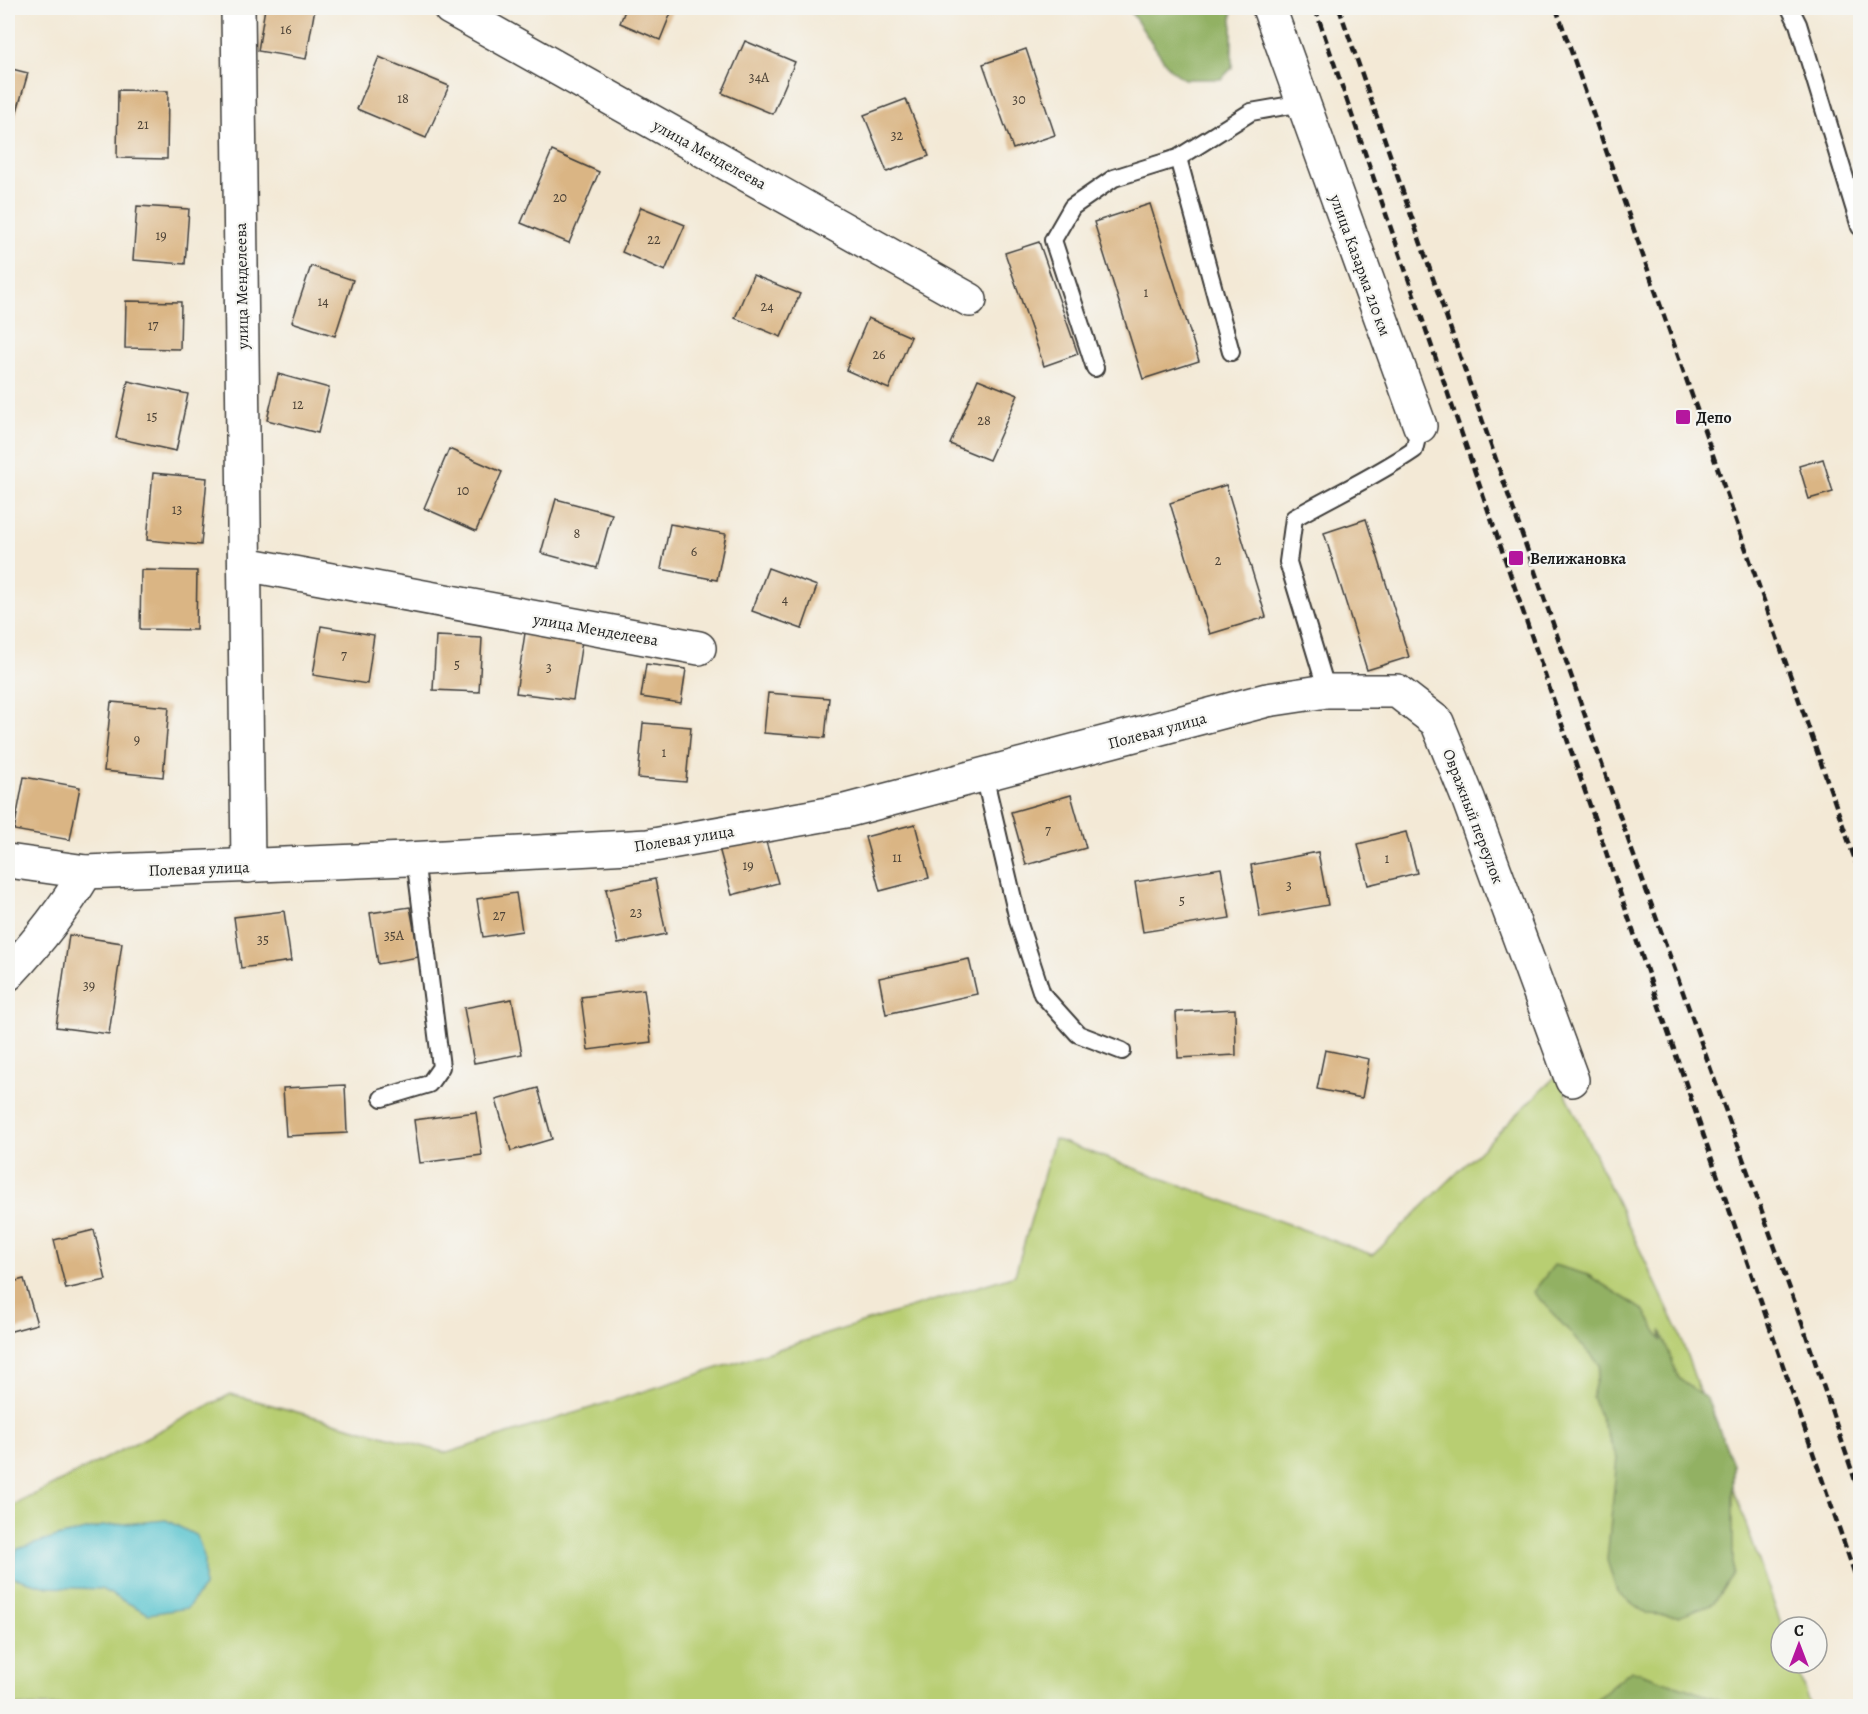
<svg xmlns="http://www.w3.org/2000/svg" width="1868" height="1714" font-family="Alegreya,serif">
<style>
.green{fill:#b8ce72;stroke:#6a7547;stroke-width:1.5}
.forest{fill:#92b164;stroke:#576640;stroke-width:1.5}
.water{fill:#56c3ce;stroke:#397075;stroke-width:1.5}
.building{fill:#dab584}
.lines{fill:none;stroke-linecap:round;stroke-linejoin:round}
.lane-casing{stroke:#3c3b38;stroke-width:20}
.street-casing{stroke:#3c3b38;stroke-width:36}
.lane{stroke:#fff;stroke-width:16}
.street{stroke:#fff;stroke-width:33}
.rail{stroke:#1c1c1c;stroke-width:4.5;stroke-dasharray:9 4.5;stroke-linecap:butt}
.poi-dot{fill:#b5179e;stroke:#f6f6f2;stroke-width:2}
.labels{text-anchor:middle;stroke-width:4.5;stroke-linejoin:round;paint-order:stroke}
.number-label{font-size:14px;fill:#4c4236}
.street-label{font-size:16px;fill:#1c1c1c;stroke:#f6f6f2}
.poi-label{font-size:16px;font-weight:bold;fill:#1c1c1c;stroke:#f6f6f2;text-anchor:start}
</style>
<rect width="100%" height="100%" fill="#f6f6f2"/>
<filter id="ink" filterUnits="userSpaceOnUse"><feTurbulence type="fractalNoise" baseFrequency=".0167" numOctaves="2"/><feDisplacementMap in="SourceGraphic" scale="12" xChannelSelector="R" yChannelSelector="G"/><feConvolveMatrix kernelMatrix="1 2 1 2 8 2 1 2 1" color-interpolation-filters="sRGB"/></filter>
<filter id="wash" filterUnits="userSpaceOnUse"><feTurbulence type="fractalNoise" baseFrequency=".008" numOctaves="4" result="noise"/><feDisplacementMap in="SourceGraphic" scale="24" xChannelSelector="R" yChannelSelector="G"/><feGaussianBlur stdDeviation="1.35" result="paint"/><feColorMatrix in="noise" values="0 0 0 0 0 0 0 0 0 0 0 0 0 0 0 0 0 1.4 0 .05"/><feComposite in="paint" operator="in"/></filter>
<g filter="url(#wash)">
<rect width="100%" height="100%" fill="#f3e9d6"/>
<path class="green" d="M1557 1075 1678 1330 1782 1627 1781 1663H1795L1810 1706H8V1508L231 1394 447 1453 1015 1275 1054 1139 1373 1255Z"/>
<g class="forest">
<path d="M1128 8H1232V68L1221 79H1184L1169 68Z"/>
<path d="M1554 1265 1588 1275 1645 1311 1662 1341 1661 1330 1678 1378 1707 1399 1733 1464V1573L1714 1603 1678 1616 1647 1614 1617 1592 1607 1560 1617 1458 1592 1397 1600 1365 1533 1292Z"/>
<path d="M1631 1670 1737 1706H1588Z"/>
</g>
<path class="water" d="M166 1520 197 1536 204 1557V1587L187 1608 149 1614 101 1589 48 1587 11 1577 17 1549 61 1536 103 1526Z"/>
<g id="blocks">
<g class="building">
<path d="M265 8H315L306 59 258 51Z"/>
<path d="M626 8H673L660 40 620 23Z"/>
<path d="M745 41 795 62 773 114 722 93Z"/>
<path d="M1026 49 1055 135 1013 149 983 64Z"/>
<path d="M379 57 449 86 426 138 357 109Z"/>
<path d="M8 68 28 73 12 129 8 127Z"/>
<path d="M118 90 168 91 167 159 117 158Z"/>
<path d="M906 99 929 156 887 172 864 115Z"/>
<path d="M552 151 599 172 569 243 521 223Z"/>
<path d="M1150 204 1199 361 1143 379 1094 222Z"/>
<path d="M137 206 189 209 185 264 133 260Z"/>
<path d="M641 207 685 225 665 271 622 252Z"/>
<path d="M1039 242 1078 354 1044 366 1005 253Z"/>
<path d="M311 266 353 280 335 336 292 322Z"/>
<path d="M753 275 800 294 781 337 735 318Z"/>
<path d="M126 301 181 302 180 349 125 348Z"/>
<path d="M868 318 911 337 889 389 846 370Z"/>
<path d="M278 374 329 388 318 433 267 420Z"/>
<path d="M978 379 1018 395 989 460 950 444Z"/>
<path d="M128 381 188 394 176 451 116 438Z"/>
<path d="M449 449 502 472 476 531 424 508Z"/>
<path d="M1823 459 1833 492 1809 499 1799 466Z"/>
<path d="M153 473 207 478 201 545 147 540Z"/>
<path d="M1226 485 1266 617 1210 634 1170 503Z"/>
<path d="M556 499 612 514 597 568 541 553Z"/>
<path d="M1366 519 1409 657 1367 670 1324 533Z"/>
<path d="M670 524 726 534 717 580 661 569Z"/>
<path d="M768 568 817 586 802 629 752 611Z"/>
<path d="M141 570 197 571 196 630 140 629Z"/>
<path d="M321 626 374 635 367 684 313 675Z"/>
<path d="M525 633 582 641 573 700 516 693Z"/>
<path d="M436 636 482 638 479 692 433 690Z"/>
<path d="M646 664 686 669 681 703 641 697Z"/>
<path d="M768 693 829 698 825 738 764 733Z"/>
<path d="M111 702 169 707 163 777 104 771Z"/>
<path d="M643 723 691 727 686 782 638 778Z"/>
<path d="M24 777 80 787 70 840 14 830Z"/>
<path d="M1071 795 1086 848 1026 865 1011 812Z"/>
<path d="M915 824 929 878 880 891 865 837Z"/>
<path d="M1406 832 1417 873 1368 885 1358 844Z"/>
<path d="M764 835 778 883 732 895 719 848Z"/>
<path d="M1318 852 1328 905 1260 917 1251 865Z"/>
<path d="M1221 868 1230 918 1143 932 1135 882Z"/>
<path d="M655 879 666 934 618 944 606 889Z"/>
<path d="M516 893 522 931 483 937 477 899Z"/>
<path d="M410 907 419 957 378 964 370 913Z"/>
<path d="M284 911 291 961 241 968 234 917Z"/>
<path d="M69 935 122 943 109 1034 56 1027Z"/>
<path d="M969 959 977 994 886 1014 879 978Z"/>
<path d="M644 989 651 1042 588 1050 581 997Z"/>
<path d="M512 999 522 1054 474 1063 464 1008Z"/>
<path d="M1235 1009 1236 1055 1178 1058 1176 1012Z"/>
<path d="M1325 1050 1369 1059 1362 1098 1317 1089Z"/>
<path d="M345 1085 347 1133 286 1136 283 1088Z"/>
<path d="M538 1088 552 1139 511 1151 496 1100Z"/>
<path d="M476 1112 482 1155 420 1163 414 1120Z"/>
<path d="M94 1230 106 1280 66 1289 54 1240Z"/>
<path d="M24 1279 37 1324 8 1332V1283Z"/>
</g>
</g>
</g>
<g filter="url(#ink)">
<use href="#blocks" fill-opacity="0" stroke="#3c3b38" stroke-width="1.5"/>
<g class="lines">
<g class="lane-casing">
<g id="lane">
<path d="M1790 8 1798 24 1860 227"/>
<path d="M1178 158 1231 352"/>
<path d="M1095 368 1053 240 1072 207 1114 178 1178 158 1251 112 1303 103"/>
<path d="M1327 691 1288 562 1294 518C1334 495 1376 476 1414 450L1420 426"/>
<path d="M984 775 1019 924 1042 994 1078 1034 1122 1051"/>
<path d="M382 1098 429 1084 441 1067 415 858"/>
</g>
</g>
<g class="street-casing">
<g id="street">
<path d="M238 8 248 866"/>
<path d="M450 8 970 300"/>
<path d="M1269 8 1420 426"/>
<path d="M245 564 699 648"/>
<path d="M8 861 86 872 407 859 648 846 845 811 1267 700 1327 691H1397L1437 722 1468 798 1572 1080"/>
<path d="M8 974C38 942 64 909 86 872"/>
</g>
</g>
<use href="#lane" class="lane"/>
<use href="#street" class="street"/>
<g class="rail">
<path d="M1315 8 1860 1589"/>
<path d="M1339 8 1631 848 1800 1317 1860 1495"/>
<path d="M1556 8 1860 874"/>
</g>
</g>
</g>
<g class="poi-dot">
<rect x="1675" y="409" width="16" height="16" rx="3"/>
<rect x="1508" y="550" width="16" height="16" rx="3"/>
</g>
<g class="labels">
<g class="number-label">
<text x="286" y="34">16</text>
<text x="759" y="82">34А</text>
<text x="403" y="103">18</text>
<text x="1019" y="104">30</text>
<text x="143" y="129">21</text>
<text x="897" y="140">32</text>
<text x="560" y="202">20</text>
<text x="161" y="240">19</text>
<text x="654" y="244">22</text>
<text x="1146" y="297">1</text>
<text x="323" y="306">14</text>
<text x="767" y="311">24</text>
<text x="153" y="330">17</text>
<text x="879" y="359">26</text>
<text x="298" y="409">12</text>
<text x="152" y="421">15</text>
<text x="984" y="425">28</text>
<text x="463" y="495">10</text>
<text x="177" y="514">13</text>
<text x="577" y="538">8</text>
<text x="694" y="556">6</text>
<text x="1218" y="565">2</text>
<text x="785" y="604">4</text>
<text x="344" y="660">7</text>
<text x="457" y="669">5</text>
<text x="549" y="672">3</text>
<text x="137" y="744">9</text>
<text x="664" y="757">1</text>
<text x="1048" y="835">7</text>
<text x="897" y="862">11</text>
<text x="1387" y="863">1</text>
<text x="748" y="870">19</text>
<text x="1289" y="890">3</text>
<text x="1182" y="905">5</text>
<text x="636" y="917">23</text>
<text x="499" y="920">27</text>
<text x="394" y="940">35А</text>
<text x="263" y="944">35</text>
<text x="89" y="990">39</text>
</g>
<g class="street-label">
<text transform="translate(710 154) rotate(29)" y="6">улица Менделеева</text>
<text transform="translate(1361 265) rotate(70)" y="6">улица Казарма 210 км</text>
<text transform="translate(241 286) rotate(-91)" y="6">улица Менделеева</text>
<text transform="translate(596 629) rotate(10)" y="6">улица Менделеева</text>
<text transform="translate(1157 730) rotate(-15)" y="6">Полевая улица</text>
<text transform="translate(1474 816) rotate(69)" y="6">Овражный переулок</text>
<text transform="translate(684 838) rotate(-9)" y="6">Полевая улица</text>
<text transform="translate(199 868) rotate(-2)" y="6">Полевая улица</text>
</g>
<g class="poi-label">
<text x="1696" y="423">Депо</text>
<text x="1530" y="564">Велижановка</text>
</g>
</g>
<rect width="1868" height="1714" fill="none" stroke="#f6f6f2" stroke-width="30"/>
<g transform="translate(1799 1645)"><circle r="28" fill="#f6f6f2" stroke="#9f9f9c" stroke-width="1.5"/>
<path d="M0-4.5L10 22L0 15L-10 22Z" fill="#b5179e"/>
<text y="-9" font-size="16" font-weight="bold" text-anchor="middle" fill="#1c1c1c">С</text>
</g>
</svg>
